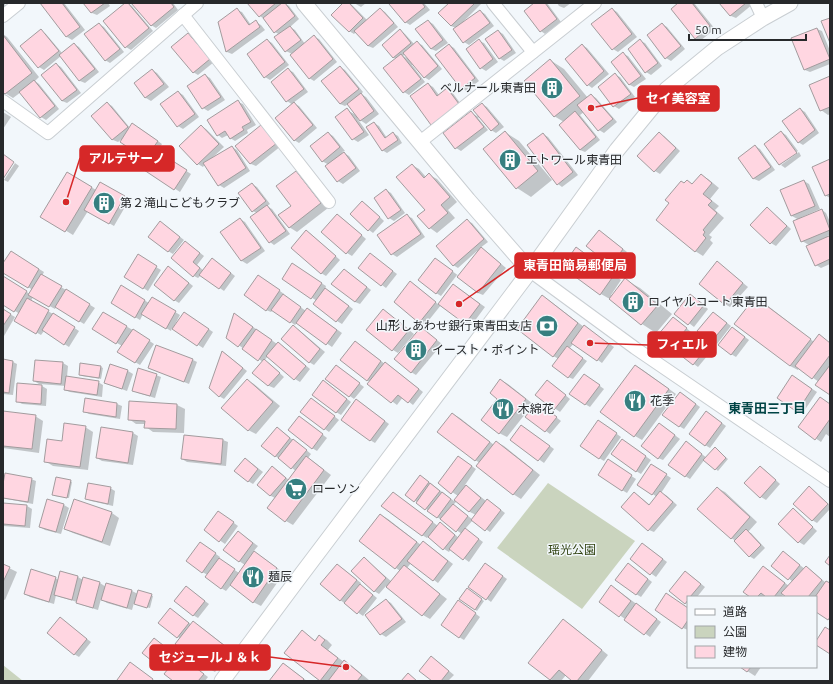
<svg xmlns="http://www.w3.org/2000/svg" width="833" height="684" font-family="Ubuntu,'Noto Sans JP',sans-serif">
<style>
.green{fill:#cad4be}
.shadow{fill:#0003;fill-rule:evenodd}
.building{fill:#ffd6e1;stroke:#a39c9e}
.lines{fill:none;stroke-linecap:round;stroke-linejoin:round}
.minor-casing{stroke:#c9ced2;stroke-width:14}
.tertiary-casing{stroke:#c9ced2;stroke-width:17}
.minor{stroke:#fff;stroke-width:12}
.tertiary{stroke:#fff;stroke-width:15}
.labels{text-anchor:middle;stroke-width:3;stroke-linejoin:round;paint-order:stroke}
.poi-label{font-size:12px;fill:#27292b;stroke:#f2f7fb;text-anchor:start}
.park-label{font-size:12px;fill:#304210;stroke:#f2f7fb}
.neighbourhood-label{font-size:13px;font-weight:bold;fill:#004445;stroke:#f2f7fb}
.leader{fill:none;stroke:#d62828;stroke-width:1.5}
.callout-dot{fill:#d62828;stroke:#f2f7fb;stroke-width:1.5}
.callout{fill:#d62828;stroke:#d62828;stroke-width:1.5}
.callout-label{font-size:13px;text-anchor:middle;font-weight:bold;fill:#fff}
</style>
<rect width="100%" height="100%" fill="#f2f7fb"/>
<g class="green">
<path d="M548 483 635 541 582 609 497 548Z"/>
<path d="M3 665 23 681H3Z"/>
</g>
<g class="shadow">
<path d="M3 3H4L10 11 3 17Z"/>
<path d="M41 3H64L85 30 72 40 67 37Z"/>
<path d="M85 3H108L110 6 97 15 92 13Z"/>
<path d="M127 3 132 6 153 31 131 50 126 47Z"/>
<path d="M133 3H173L178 10 156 28 151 25Z"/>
<path d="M249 3H284L289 6 299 19 290 27 295 30 305 44 314 37 319 39 337 62 314 81 309 78 292 54 286 51 280 35 275 32 264 19 260 16Z"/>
<path d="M344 3H349L351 4 367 20 380 9 385 12 398 27 373 48 368 46 356 32 354 34 349 31Z"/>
<path d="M354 3H366L361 7Z"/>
<path d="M388 3H424L430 10 410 25 405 22 392 5Z"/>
<path d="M450 3H482L464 21V22L480 11 485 14 494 26 469 45 464 42 456 28 451 26Z"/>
<path d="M536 3H547L561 22 545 34 541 31Z"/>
<path d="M557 3H571L564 8 559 6Z"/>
<path d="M680 3H694L715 29 700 41 695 38Z"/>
<path d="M720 3H752L753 4 736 18 731 16Z"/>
<path d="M612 9 617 12 637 37 618 52 613 49Z"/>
<path d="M237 10 242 12 251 25 256 22 261 25 265 30 232 54 227 52 219 23Z"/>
<path d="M428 21 433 24 448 43 436 51 431 49Z"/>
<path d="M99 24 104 27 124 52 110 63 105 60Z"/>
<path d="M662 24 667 27 685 49 671 61 666 58Z"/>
<path d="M817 29 822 31 830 51V64L810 72 805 70Z"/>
<path d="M41 31 46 34 62 53 74 44 79 47 99 72 85 83 80 81 61 56 44 70 39 67Z"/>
<path d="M401 31 405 34 415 45 417 43 422 45 442 69 429 80 424 77 414 64 412 65 425 82 409 95 404 92 396 59 393 57ZM405 54 410 60 403 56Z"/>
<path d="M498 31 503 34 516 53 504 61 499 58Z"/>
<path d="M3 34 7 37 39 77 35 81 39 84 59 109 46 120 41 117 21 92 13 98 5 93 3 91Z"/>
<path d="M188 34 193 37 214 62 198 75 193 72Z"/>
<path d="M267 40 272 43 289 65 270 80 265 77Z"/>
<path d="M479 41 484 43 498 62 486 71 481 68Z"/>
<path d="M640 41 645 43 662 66 651 75 646 72Z"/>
<path d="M449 45 454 48 479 81 466 91 462 88Z"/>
<path d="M582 45 587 48 609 74 592 88 588 85Z"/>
<path d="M623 54 628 56 646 79 634 87 630 85Z"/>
<path d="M550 60 564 69 588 98 591 95 596 98 617 122 604 133 599 130 584 112 580 115 600 140 585 152 580 150 560 125 564 122 554 116Z"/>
<path d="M56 64 61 67 81 93 67 103 62 101Z"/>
<path d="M340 67 345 70 363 92 361 94 366 97 379 114 366 124 357 118 369 135 358 142 353 139 347 110 356 115 348 104 345 106 340 104Z"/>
<path d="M152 70 157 73 169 87 151 101 146 98 135 83Z"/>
<path d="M288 70 293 72 308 92 293 103 299 106 317 128 299 143 294 140 293 105 287 101Z"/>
<path d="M205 75 210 78 225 100 208 111 203 108 188 86Z"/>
<path d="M615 75 620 77 635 97 619 109 614 106 599 87Z"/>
<path d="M830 77V114L828 115 821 110Z"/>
<path d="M428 84 433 87 439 95 447 89 452 92 463 107 437 127 432 124Z"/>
<path d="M178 92 183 95 199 117 183 129 178 126Z"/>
<path d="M238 102 243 104 256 125 247 130 248 133 235 141 230 138 228 135 222 138 218 135Z"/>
<path d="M107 103 112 106 130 128 138 127 162 144 157 152 191 174 180 192 146 170 151 162 121 142 123 138 118 142 113 140 92 116Z"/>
<path d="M482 104 487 107 504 127 496 133 491 130Z"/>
<path d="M800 109 805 112 819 133 803 145 798 142Z"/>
<path d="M3 112 11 117 3 129Z"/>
<path d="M471 113 479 117 478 118 488 130 461 151 456 148 444 134Z"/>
<path d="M374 123 379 126 387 138 393 133 398 136 402 143 387 153 382 150Z"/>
<path d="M201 126 206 129 224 147 212 158 232 147 237 150 250 171 224 188 219 185 205 164 203 167 198 164Z"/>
<path d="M262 126 266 129 281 146 256 166 251 164 236 146Z"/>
<path d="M505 132 519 141 552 180 531 197 517 188Z"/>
<path d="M781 132 786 135 798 151 781 163V165L765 144Z"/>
<path d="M328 133 333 136 345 151 342 152 349 156 360 171 343 184 338 181 329 165 322 161Z"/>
<path d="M543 134 548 137 578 175 562 187 558 184Z"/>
<path d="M659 134 664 136 680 151 660 174 655 171Z"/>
<path d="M755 146 760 149 775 170 759 181 754 179 739 158Z"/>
<path d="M799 152 801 156 785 168 781 165Z"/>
<path d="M830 160V198L825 195Z"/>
<path d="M15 163 19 166 8 182 4 180Z"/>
<path d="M412 165 419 169 426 177 429 175 437 179 457 202 448 210 455 218 437 233 430 228 419 216 426 210Z"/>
<path d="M296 172 304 176 328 208 297 232 289 227Z"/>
<path d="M68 173 96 190 100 183 129 200 114 226 88 211 73 235 42 216Z"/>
<path d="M701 175 708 179 719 188 710 199 719 206 715 210 724 218 709 235 712 237 710 240 713 243 703 256 695 251 684 184 687 181 693 184Z"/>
<path d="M804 181 809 184 820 209 802 217V218L822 210 826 213 830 222V235L827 236 830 237V264L821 268 816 265 809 245 802 241 799 220 792 216 781 191Z"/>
<path d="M252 184 257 187 270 204 267 206 272 209 290 234 274 245 270 242 257 213 253 211Z"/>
<path d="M386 190 391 193 405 213 394 221 389 218 375 198Z"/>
<path d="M362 202 367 205 384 221 373 233 369 230Z"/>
<path d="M767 209 772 212 791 229 776 246 771 243Z"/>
<path d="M337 215 342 218 366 239 352 256 347 253Z"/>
<path d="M407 216 412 218 425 237 397 257 392 254Z"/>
<path d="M240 219 245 222 265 251 247 264 242 261 222 232Z"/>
<path d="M467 221 472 223 488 242 480 248 486 251 506 268 483 295 478 293 457 275 441 296 436 293 435 259 459 276 478 252 477 251 458 268 453 265Z"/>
<path d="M165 225 184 240 173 254 168 251Z"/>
<path d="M306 231 311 234 340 260 326 276 321 273Z"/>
<path d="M604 234 627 252 616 267 611 265Z"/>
<path d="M190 245 204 256 197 265 204 271 217 262 235 276 224 291 201 275 198 278 194 276Z"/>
<path d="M11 252 44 272 42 276 66 290 95 308 84 324 56 307 55 309 33 297 31 301 58 317 79 331 69 347 44 331 41 335 16 321 20 314 3 304V277L30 294 33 290 3 272V265Z"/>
<path d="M584 253 621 280 611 295 612 296 626 280 640 288 672 314 656 333 642 324 609 298H608L601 294 563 267Z"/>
<path d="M370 254 397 274 386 288 359 268Z"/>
<path d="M138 256 161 270 148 291 125 276Z"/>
<path d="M722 266 748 287 730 307 725 304 700 284Z"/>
<path d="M169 268 173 270 193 286 179 303 174 300Z"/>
<path d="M297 268 326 286 325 289 331 292 353 309 342 324 337 321 317 301 283 279Z"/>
<path d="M349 273 371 290 360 304 355 302Z"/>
<path d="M264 279 284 294 283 295 306 311 312 312 342 333 332 347 297 323 295 325 273 310 271 312 266 310Z"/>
<path d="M411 283 415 285 439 305 458 288 485 307 471 326 441 305 425 325 420 322 395 302Z"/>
<path d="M121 287 149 303 152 298 180 315 173 328 174 329 189 316 213 332 203 348 172 328 171 331 143 314 140 320 112 303Z"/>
<path d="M542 297 550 301 584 327 614 347 602 363 574 343 569 349 587 361 573 379 568 377 559 359 553 356Z"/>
<path d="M695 298 708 309 694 327 676 313Z"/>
<path d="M756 298 763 302 814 342 830 343V394L819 382 799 368 798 370 790 366Z"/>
<path d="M3 310 15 317 4 336 3 335Z"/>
<path d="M383 310 388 313 414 334 398 353 393 350 367 330Z"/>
<path d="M103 313 138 333 154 344 140 365 135 362 122 346 94 329Z"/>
<path d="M235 314 277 344 278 343 283 346 310 369 300 382 295 379 268 356 264 361 269 363 284 377 274 388 269 386 254 372 263 362 227 337Z"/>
<path d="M718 316 731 326 717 344 699 331Z"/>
<path d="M678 321 691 332 677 350 672 347Z"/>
<path d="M421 328 442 344 416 375 411 372Z"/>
<path d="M733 328 749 340 736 357 731 354Z"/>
<path d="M298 329 325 352 314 365 309 362Z"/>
<path d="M695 336 713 349 698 367 680 354Z"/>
<path d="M360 345 385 364 390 366 423 392 413 405 403 397 397 405 369 384 370 382 367 380Z"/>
<path d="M223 352 227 355 247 371 224 399 219 396Z"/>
<path d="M3 360 13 362 17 364 13 395 3 394Z"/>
<path d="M193 360 197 362 189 384 149 368Z"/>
<path d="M63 363 68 366 67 377 98 382 103 385 102 397 70 392 65 390 66 386 39 384 34 381Z"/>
<path d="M81 364 101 367 103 368 101 379 82 376 80 375Z"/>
<path d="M111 365 128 371 133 374 127 391 110 385 105 382Z"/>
<path d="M336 366 364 387 354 399 326 379Z"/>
<path d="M636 366 643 370 676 394 642 440 635 436Z"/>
<path d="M156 375 161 377 155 398 138 393 133 390Z"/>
<path d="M589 378 604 389 590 407 585 404Z"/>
<path d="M797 379 817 392 802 414 798 411Z"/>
<path d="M247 380 254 384 280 406 256 434 248 430Z"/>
<path d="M501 380 508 384 533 404 507 437 499 433V398Z"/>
<path d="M18 384 42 386 47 389 46 406 22 404 17 401Z"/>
<path d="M328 384 351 402 341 415 336 412Z"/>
<path d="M552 384 570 399 560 412 536 395Z"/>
<path d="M685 396 700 407 684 429 679 426Z"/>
<path d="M86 399 117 404 122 406 120 419 89 414 84 411Z"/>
<path d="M130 402 177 405 185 409 184 433 153 432 146 427V424H136L129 419Z"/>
<path d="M316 402 339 420 329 432 301 412Z"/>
<path d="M361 403 389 424 375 443 370 440Z"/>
<path d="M538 403 561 421 550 434 527 417Z"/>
<path d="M830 405V437L826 434 821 442 799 427Z"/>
<path d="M3 412 35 416 43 421 39 453 3 448Z"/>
<path d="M453 414 460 418 494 445 496 442 504 446 540 475 521 499 513 494 480 463 475 460Z"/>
<path d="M711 415 726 426 710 448 705 445Z"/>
<path d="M304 420 327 438 317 451 312 448Z"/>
<path d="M603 424 621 437 604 461 599 458Z"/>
<path d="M85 427 93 432 88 470 53 466 45 461 63 442Z"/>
<path d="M664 427 680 439 663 460 658 458Z"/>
<path d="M277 428 282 431 293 440 298 443 311 454 308 458 314 462 331 475 293 525 286 521 268 508 275 498 271 496 258 485 272 467 277 470 289 480 296 471 280 459 275 456Z"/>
<path d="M526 429 554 449 544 463 512 440Z"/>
<path d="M133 433 138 436 133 465 102 461 97 458Z"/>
<path d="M223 440 228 442 226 466 187 462 182 459Z"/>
<path d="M627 443 651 460 641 474 636 471Z"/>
<path d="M691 446 707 458 717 450 728 459 718 471 705 459 690 479 685 476Z"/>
<path d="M459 457 476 469 465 485 471 489 486 501 492 503 505 513 490 532 473 520 465 529 483 542 469 562 451 549 449 552 444 549 428 537 427 538 422 535 398 496 438 526H445L459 538 462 534 437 517 406 494 425 479 454 501 458 496 439 483ZM457 501 470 512 476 515 472 519 453 505Z"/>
<path d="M245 459 250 462 263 472 253 484 248 481Z"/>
<path d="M613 464 636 479 627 493 622 490Z"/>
<path d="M760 467 765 470 780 484 766 500 761 497Z"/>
<path d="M656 468 671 478 661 493 666 495 677 505 654 532 649 530 634 493 639 496 650 505 657 497 638 484Z"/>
<path d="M31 479 36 481 33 504 7 499 3 497V490Z"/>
<path d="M70 481 72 482 69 498 55 496Z"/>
<path d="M110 488 115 491 113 506 91 501 86 499Z"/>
<path d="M717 488 725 492 757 522 748 532 751 533 765 548 754 559 749 556 736 541 731 538Z"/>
<path d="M809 488 814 491 830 505V509L817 523 812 520Z"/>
<path d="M75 501 112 513 119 518 110 546 73 533 65 529Z"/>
<path d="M3 504 27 506 32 509 30 528 3 526Z"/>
<path d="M64 505 69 508 61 534 45 530 40 527Z"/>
<path d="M793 510 798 513 817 531 804 545 799 542Z"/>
<path d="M223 515 238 526 225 544 205 530Z"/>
<path d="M381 515 388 519 421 545 423 542 428 545 453 564 438 583 411 563 407 568 447 599 430 619 423 615 386 586 379 594 374 591 364 559 369 562 392 582 400 571 360 541Z"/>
<path d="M238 532 258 546 253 552 262 557 284 573 261 606 253 602 231 585 226 591 221 588 208 575 202 572 201 543 220 557 219 559 239 573 245 565 239 561Z"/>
<path d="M647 547 667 562 656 577 631 559Z"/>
<path d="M784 553 805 569 806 567 811 570 826 583 830 584V620L816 611V597H787L784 594 781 597H768L766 595 764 597H751L764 567 789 586 793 582 773 566Z"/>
<path d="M3 565 17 572 5 600 3 599Z"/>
<path d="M337 565 342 568 361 583 360 585 365 588 377 598 363 616 340 600Z"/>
<path d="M490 567 507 579 491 602 487 599Z"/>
<path d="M633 567 652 582 641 597 636 594Z"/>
<path d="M61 572 78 577 83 580 84 578 100 583 106 587 132 591 138 594 151 595 153 596 150 608 134 603 132 610 107 603 101 599 98 610 82 605 77 602 60 597 56 595 54 604 30 597 25 594 55 578 59 580Z"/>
<path d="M690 575 705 587 697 597H688V604L686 603Z"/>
<path d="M186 587 209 604 198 618 193 615Z"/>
<path d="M616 589 661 622 650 637 600 601Z"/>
<path d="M467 590 484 601 477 611 460 599Z"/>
<path d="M386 600 391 603 406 622 386 637 381 634 366 615Z"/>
<path d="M463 604 480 617 464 640 459 637Z"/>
<path d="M170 609 192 625 193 623 201 627 232 651 215 672 208 668 181 639 178 637Z"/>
<path d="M656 609H688V630L683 628Z"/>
<path d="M563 621 571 625 608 655 588 681H573L566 675 561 681H553L530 663Z"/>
<path d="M65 622 91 642 79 657 74 654Z"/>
<path d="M302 632 316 641 319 636 327 640 332 645 328 650 344 662V661L352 666 369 680 368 681H321L285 653Z"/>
<path d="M159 642 178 657 179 656 184 659 208 677 205 681H175L168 671 161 668 143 653Z"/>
<path d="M436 660 454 675 448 681H433Z"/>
<path d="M284 664 288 667 307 681H270Z"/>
<path d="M741 667H761L755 676Z"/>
</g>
<g class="building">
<path d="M40 3H62L80 27 66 37Z"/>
<path d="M83 3H105L91 13Z"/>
<path d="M125 3H128L149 28 125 48 103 21Z"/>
<path d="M131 3H171L174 7 151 26Z"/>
<path d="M247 3H276L259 17Z"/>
<path d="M282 3H285L295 16 274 33 263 18Z"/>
<path d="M343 3H349L363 18 349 32 331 15Z"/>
<path d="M390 3H422L425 7 405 23 389 4Z"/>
<path d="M449 3H475L451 26 438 13Z"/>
<path d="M534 3H545L557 19 540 32 524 11Z"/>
<path d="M678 3H692L710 26 695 39 671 9Z"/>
<path d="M719 3H746L730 16Z"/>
<path d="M237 8 249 25 256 20 260 27 226 52 218 22Z"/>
<path d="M380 8 394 23 368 46 354 31Z"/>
<path d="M612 8 632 34 612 50 591 24Z"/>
<path d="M480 10 490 23 463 43 453 29Z"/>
<path d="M830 18V43L821 21Z"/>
<path d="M428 20 443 40 431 49 415 29Z"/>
<path d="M99 23 120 49 105 61 84 34Z"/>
<path d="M662 23 681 46 665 59 647 35Z"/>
<path d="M290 26 301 40 285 52 274 37Z"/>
<path d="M817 28 830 59 804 70 791 38Z"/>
<path d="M41 29 59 51 38 68 20 46Z"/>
<path d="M400 29 411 43 393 58 382 45Z"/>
<path d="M498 30 512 50 499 59 485 39Z"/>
<path d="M188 33 210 59 193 73 171 47Z"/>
<path d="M3 35 32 73 5 94 3 92Z"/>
<path d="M314 35 333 59 309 79 290 55Z"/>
<path d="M267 39 285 62 264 78 247 54Z"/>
<path d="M479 39 493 59 480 69 466 49Z"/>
<path d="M640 39 658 63 645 73 628 49Z"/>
<path d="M417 41 438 66 424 78 403 53Z"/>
<path d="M74 43 95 69 79 81 59 55Z"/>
<path d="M449 44 475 78 461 89 435 55Z"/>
<path d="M582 44 604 71 587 86 565 59Z"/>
<path d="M623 52 641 76 629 85 611 62Z"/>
<path d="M401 54 421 79 403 93 383 68Z"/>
<path d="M550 59 580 96 554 117 524 81Z"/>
<path d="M56 63 77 90 62 101 41 75Z"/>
<path d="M340 66 359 89 340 104 321 81Z"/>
<path d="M288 68 304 89 286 102 271 82Z"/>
<path d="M152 69 164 84 145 98 134 83Z"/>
<path d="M615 73 631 94 613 107 598 87Z"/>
<path d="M205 74 221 97 202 109 187 86Z"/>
<path d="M830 76V107L820 111 809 85Z"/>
<path d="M34 80 55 106 40 118 19 92Z"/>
<path d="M428 83 437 96 447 88 459 104 431 125 410 96Z"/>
<path d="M178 91 195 114 177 127 160 104Z"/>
<path d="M361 93 374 111 360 121 347 104Z"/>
<path d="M591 94 613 119 598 131 577 105Z"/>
<path d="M238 100 251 122 242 127 244 130 230 139 225 131 217 136 207 120Z"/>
<path d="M107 102 128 127 112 140 91 116Z"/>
<path d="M294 102 313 125 294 141 275 118Z"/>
<path d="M482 103 499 124 491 131 473 110Z"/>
<path d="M347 108 364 132 352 140 335 117Z"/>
<path d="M800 108 815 130 798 143 782 121Z"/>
<path d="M471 111 484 127 455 149 443 133Z"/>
<path d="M575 111 596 137 580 150 559 125Z"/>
<path d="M374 122 385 138 393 132 398 140 382 151 366 127Z"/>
<path d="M132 123 158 141 145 159 120 142Z"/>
<path d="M201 125 219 144 197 165 179 146Z"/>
<path d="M261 125 277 143 250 164 235 146Z"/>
<path d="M505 131 538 171 516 189 483 149Z"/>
<path d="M781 131 797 153 779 165 764 144Z"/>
<path d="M328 132 340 147 322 162 310 146Z"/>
<path d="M659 132 676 148 654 172 637 156Z"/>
<path d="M543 133 573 172 557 185 527 145Z"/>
<path d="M755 145 771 167 753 179 738 158Z"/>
<path d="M232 146 246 168 218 186 203 163Z"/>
<path d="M157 151 187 170 174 190 144 170Z"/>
<path d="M344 152 356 168 337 182 325 166Z"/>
<path d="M3 154 14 162 3 179Z"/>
<path d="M830 159V194L825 196 812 167Z"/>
<path d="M412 164 424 178 429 173 450 197 441 205 448 213 429 229 417 216 425 210 396 177Z"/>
<path d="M296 171 321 203 289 228 278 215 291 206 276 186Z"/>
<path d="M67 172 92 187 65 232 40 217Z"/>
<path d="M701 174 712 183 703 194 712 201 708 205 717 213 703 230 705 232 703 235 706 238 695 252 656 220 669 203 665 200 681 181 684 183 687 180 692 184Z"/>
<path d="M804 180 815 206 791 216 780 190Z"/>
<path d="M100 182 125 196 109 224 84 210Z"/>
<path d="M252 183 266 201 252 212 238 193Z"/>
<path d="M386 189 401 210 388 219 374 198Z"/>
<path d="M362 201 380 217 368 231 350 214Z"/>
<path d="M267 205 286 231 269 243 250 217Z"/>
<path d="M767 207 787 226 770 244 750 225Z"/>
<path d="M822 209 830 230 801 242 793 221Z"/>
<path d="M337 214 362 235 346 254 321 232Z"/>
<path d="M407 214 421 234 391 255 377 235Z"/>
<path d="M240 218 261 248 241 261 220 232Z"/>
<path d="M467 219 484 239 453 266 436 246Z"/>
<path d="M160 221 180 237 168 252 148 237Z"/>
<path d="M306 230 336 256 321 274 291 248Z"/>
<path d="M599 230 623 249 611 266 586 246Z"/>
<path d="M829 236 830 238V259L815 266 806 246Z"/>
<path d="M185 241 200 253 193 262 200 268 193 277 171 258Z"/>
<path d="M481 247 501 264 478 293 457 277Z"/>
<path d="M576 247 614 275 600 295 562 267Z"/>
<path d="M11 251 39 269 28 288 3 273V263Z"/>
<path d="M370 253 393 271 381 286 358 268Z"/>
<path d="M138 254 157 266 143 289 124 277Z"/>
<path d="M212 258 231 273 219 289 199 275Z"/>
<path d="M435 258 453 271 436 294 418 280Z"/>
<path d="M717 261 743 283 725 305 699 284Z"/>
<path d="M292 263 322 283 311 299 282 279Z"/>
<path d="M168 266 189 283 174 301 154 285Z"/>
<path d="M344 269 367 287 355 302 331 284Z"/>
<path d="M41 274 62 286 49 307 28 295Z"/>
<path d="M258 275 280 290 266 311 244 295Z"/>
<path d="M3 276 27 291 14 312 3 305Z"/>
<path d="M625 278 658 305 641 325 609 299Z"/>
<path d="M410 281 436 302 419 323 394 302Z"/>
<path d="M453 284 480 304 465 324 438 304Z"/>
<path d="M121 285 145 300 135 318 111 303Z"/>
<path d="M325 288 349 306 336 322 313 304Z"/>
<path d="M66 289 90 304 79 322 55 307Z"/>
<path d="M283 294 301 307 290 323 271 310Z"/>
<path d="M690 294 704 305 688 325 674 314Z"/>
<path d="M542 295 578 323 553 357 517 329Z"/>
<path d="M152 297 176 311 166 329 141 314Z"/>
<path d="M755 297 811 339 790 366 734 324Z"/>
<path d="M27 298 49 310 36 334 14 321Z"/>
<path d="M307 308 337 330 326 345 296 323Z"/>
<path d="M3 309 11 314 3 326Z"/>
<path d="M383 309 409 330 392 351 366 330Z"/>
<path d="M103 312 127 326 116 344 92 329Z"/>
<path d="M184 312 209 329 197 346 172 329Z"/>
<path d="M713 312 727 323 711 342 697 331Z"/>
<path d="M53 313 75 327 64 345 42 330Z"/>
<path d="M234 313 253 327 238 347 226 338Z"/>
<path d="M673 317 687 328 671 348 657 336Z"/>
<path d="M293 325 320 349 309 363 281 339Z"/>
<path d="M584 325 609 344 597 361 571 343Z"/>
<path d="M421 327 437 340 411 373 394 359Z"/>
<path d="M732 327 745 337 731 355 718 345Z"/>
<path d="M133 329 150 340 135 363 117 352Z"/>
<path d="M256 329 272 340 258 361 242 349Z"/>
<path d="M819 334 830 343V355L812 379 795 366Z"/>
<path d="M694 335 708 346 693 365 679 354Z"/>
<path d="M355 341 381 361 367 381 340 360Z"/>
<path d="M278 342 306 366 294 380 266 356Z"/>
<path d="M156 345 193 359 184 382 148 368Z"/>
<path d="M567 346 583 358 568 378 552 366Z"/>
<path d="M222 351 243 368 219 397 209 388Z"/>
<path d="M3 359 13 361 9 393 3 392Z"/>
<path d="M264 359 280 373 268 386 252 373Z"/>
<path d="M35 360 63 362 61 384 33 381Z"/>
<path d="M385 362 419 389 408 403 398 395 391 403 367 384Z"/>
<path d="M80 363 101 366 99 378 79 375Z"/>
<path d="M110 364 128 370 122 389 104 383Z"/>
<path d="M336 365 360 383 349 397 325 379Z"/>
<path d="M635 365 669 389 634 437 600 412Z"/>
<path d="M830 365V395L815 385Z"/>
<path d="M138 368 157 374 150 396 132 391Z"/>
<path d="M584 374 600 385 585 405 569 394Z"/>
<path d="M792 375 812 389 797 412 777 398Z"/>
<path d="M66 376 99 381 97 395 64 390Z"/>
<path d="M247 379 273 402 248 431 221 408Z"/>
<path d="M500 379 526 399 499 434 481 420 497 399 490 393Z"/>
<path d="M323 380 347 399 336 413 312 395Z"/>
<path d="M547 380 566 395 554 410 535 395Z"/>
<path d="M17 383 42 385 41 404 16 402Z"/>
<path d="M680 392 696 404 679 427 662 415Z"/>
<path d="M820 397 830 404V419L815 440 798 427Z"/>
<path d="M85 398 117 403 116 417 83 412Z"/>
<path d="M311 398 335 416 324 430 300 412Z"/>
<path d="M356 399 385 421 370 441 341 420Z"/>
<path d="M129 401 177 404 176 429 144 428 145 421 128 420Z"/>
<path d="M537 402 557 417 545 432 525 417Z"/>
<path d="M3 411 36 415 32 449 3 446Z"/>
<path d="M706 411 722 423 705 446 689 434Z"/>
<path d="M452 413 490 442 475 461 437 432Z"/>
<path d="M299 416 323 434 312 449 288 430Z"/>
<path d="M598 420 617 433 599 459 580 446Z"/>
<path d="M64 423 86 426 80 467 44 462 47 439 62 441Z"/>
<path d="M659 423 675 435 658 459 641 446Z"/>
<path d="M521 425 550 446 538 461 510 440Z"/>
<path d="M101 427 133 432 128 463 96 458Z"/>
<path d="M277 427 290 438 275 457 261 446Z"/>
<path d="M184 435 223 439 221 464 181 459Z"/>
<path d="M293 439 307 450 291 469 278 458Z"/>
<path d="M622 439 646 456 636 472 611 454Z"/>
<path d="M496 441 533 470 513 495 476 466Z"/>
<path d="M686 441 702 454 685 477 668 465Z"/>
<path d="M715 447 726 458 715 470 703 460Z"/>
<path d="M306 456 324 470 285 522 267 508Z"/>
<path d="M458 456 472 466 451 494 438 483Z"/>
<path d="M245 458 258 469 248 482 234 471Z"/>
<path d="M608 459 632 475 622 491 598 475Z"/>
<path d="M651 464 667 474 652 495 637 485Z"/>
<path d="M272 466 286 478 270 496 257 485Z"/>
<path d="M760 466 776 480 760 498 744 483Z"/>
<path d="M5 473 32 478 28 502 3 498V484Z"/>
<path d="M420 475 429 482 414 502 405 495Z"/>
<path d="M56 477 71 480 67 498 52 495Z"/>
<path d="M88 483 111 487 108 504 85 499Z"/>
<path d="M430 483 440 491 425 510 416 503Z"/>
<path d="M466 485 481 498 469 512 454 500Z"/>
<path d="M809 486 828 504 812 521 793 504Z"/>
<path d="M717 487 750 517 731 539 697 509Z"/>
<path d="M660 491 673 502 648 531 621 507 634 492 649 505Z"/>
<path d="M393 492 433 522 422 536 381 506Z"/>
<path d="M442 492 451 499 437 518 427 511Z"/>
<path d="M47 499 64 504 56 532 39 527Z"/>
<path d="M74 499 112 512 102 542 64 529Z"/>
<path d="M487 499 501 510 485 531 471 520Z"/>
<path d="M3 503 27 505 25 526 3 524Z"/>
<path d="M453 504 468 516 456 532 440 519Z"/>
<path d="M793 508 813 527 798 543 778 524Z"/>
<path d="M218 511 234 522 219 542 204 530Z"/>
<path d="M380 514 417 542 395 569 359 541Z"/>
<path d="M440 522 455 535 443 550 428 537Z"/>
<path d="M465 528 479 539 463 560 449 549Z"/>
<path d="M746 529 761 545 749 557 734 541Z"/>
<path d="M238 531 253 543 239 562 223 550Z"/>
<path d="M423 541 448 561 433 581 407 561Z"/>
<path d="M200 542 216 553 202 573 186 561Z"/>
<path d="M642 543 663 559 650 575 630 559Z"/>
<path d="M254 551 277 568 253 603 230 585Z"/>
<path d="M783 551 800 565 788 580 771 566Z"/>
<path d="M830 555V566L825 562Z"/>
<path d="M364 557 386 578 374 592 351 571Z"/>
<path d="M219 558 235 569 221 589 205 577Z"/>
<path d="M485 563 503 576 486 600 468 587Z"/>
<path d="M628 563 648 579 636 595 615 580Z"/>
<path d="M3 564 10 567 3 582Z"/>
<path d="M337 564 357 580 340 601 320 584Z"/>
<path d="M404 565 440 594 422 616 386 587Z"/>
<path d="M763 566 785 583 774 597H766L761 593 757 597H750L743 592Z"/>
<path d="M806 566 822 580 808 597H786L781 593Z"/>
<path d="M31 569 56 577 49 602 24 594Z"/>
<path d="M60 571 78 576 72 600 54 595Z"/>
<path d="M685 571 701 584 690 597H688V600L685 604 669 591Z"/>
<path d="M83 577 100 582 93 608 76 603Z"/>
<path d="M826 581 830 583V617L828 620 816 612V597H815Z"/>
<path d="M106 583 132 590 127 608 101 600Z"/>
<path d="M360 584 373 595 357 614 344 603Z"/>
<path d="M611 585 631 601 619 617 599 602Z"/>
<path d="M186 586 205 601 193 616 174 601Z"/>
<path d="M467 588 482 599 475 610 459 599Z"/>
<path d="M138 590 152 594 147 608 134 604Z"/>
<path d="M666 593 688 608V620L682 629 655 610Z"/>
<path d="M386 599 402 619 380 635 365 615Z"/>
<path d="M458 600 476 613 459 638 441 625Z"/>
<path d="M636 603 657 619 644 635 624 620Z"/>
<path d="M170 608 189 623 177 638 158 623Z"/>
<path d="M60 617 87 639 74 655 47 633Z"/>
<path d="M563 619 602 650 577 681H572L559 670 550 680 528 663Z"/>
<path d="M193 621 225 646 207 669 175 644Z"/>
<path d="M825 627 830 630V654L816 645V641Z"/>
<path d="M302 630 315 641 319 635 325 640 321 645 338 658 320 681 284 653Z"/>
<path d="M154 638 173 653 161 668 142 653Z"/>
<path d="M179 655 204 674 198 681H173L164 674Z"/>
<path d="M431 656 449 671 441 681H432L419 671Z"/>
<path d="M344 660 362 675 357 681H328Z"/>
<path d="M130 662 153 679 152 681H118L117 680Z"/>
<path d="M283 663 304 679 302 681H269Z"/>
<path d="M740 667H751L747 672Z"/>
<path d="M408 673 417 681H401Z"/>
</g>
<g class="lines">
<g class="minor-casing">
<g id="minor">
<path d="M493 3 533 52"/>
<path d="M756 3 763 18"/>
<path d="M183 15 329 202"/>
<path d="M3 16 19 3"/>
<path d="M3 101 48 133 197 3"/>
<path d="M420 142 595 3"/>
<path d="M530 271 635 348 830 481"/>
</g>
</g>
<g class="tertiary-casing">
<g id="tertiary">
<path d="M304 3 468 200 530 271"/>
<path d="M222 681 298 579 338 526 530 271 617 150 667 89 717 48 763 18 790 3"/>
</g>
</g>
<use href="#minor" class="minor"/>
<use href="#tertiary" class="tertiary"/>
</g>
<defs>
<g id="building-disc" transform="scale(1.15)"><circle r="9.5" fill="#367f80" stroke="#f2f7fb"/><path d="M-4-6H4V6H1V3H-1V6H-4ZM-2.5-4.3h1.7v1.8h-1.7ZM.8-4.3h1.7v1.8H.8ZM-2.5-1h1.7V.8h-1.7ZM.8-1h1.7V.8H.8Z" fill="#fff"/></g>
<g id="bank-disc" transform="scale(1.15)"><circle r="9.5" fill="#367f80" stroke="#f2f7fb"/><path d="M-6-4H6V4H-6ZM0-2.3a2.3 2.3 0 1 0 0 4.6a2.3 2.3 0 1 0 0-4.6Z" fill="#fff"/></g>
<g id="restaurant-disc" transform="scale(1.15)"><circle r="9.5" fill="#367f80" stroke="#f2f7fb"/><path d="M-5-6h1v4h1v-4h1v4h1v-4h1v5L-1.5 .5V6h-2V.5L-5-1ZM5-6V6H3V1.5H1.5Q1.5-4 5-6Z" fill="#fff"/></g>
<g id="supermarket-disc" transform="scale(1.15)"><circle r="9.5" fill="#367f80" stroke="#f2f7fb"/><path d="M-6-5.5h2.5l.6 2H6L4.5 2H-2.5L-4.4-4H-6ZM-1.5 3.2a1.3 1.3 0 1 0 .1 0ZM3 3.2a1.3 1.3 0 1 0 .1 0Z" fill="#fff"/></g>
</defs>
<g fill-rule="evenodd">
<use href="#building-disc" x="552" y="88"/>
<use href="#building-disc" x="510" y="160"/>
<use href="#building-disc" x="104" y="203"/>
<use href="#building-disc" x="633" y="302"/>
<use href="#bank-disc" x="547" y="326"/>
<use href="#building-disc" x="416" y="350"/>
<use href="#restaurant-disc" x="635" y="401"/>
<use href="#restaurant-disc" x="503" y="409"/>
<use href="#supermarket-disc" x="296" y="489"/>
<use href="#restaurant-disc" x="253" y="577"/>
</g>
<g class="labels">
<g class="poi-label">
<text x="536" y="92" text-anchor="end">ベルナール東青田</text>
<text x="526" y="164">エトワール東青田</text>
<text x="120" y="207">第２滝山こどもクラブ</text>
<text x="648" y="306">ロイヤルコート東青田</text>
<text x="532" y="330" text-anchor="end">山形しあわせ銀行東青田支店</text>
<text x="432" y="354">イースト・ポイント</text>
<text x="650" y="405">花季</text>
<text x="518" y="413">木綿花</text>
<text x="312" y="493">ローソン</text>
<text x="268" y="581">麺辰</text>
</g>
<g class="park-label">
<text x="572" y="554">瑶光公園</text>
</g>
<g class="neighbourhood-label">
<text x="767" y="413">東青田三丁目</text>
</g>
</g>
<path class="leader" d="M591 108L638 98M66 202L80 158M459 304L515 265M590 343L648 345M346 667L270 657"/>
<g class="callout-dot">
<circle cx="591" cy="108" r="4"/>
<circle cx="66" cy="202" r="4"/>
<circle cx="459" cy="304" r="4"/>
<circle cx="590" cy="343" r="4"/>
<circle cx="346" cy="667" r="4"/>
</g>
<g class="callout">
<rect x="638" y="86" width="81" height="25" rx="4"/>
<rect x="80" y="146" width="94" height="25" rx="4"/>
<rect x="515" y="253" width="120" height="25" rx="4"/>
<rect x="648" y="332" width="68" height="25" rx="4"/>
<rect x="150" y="645" width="120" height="25" rx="4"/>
</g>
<g class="callout-label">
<text x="678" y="103">セイ美容室</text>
<text x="127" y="163">アルテサーノ</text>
<text x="575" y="270">東青田簡易郵便局</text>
<text x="682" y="349">フィエル</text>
<text x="210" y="662">セジュールＪ＆ｋ</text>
</g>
<rect width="833" height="684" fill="none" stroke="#27292b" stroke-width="8"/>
<rect x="687" y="596" width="130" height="72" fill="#f2f7fb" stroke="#a1a5a8"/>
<rect x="695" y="609" width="20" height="6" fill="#ffffff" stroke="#a1a5a8"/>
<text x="723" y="616" font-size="12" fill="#27292b">道路</text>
<rect x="695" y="626" width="20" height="12" fill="#cad4be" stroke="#a1a5a8"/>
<text x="723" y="636" font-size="12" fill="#27292b">公園</text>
<rect x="695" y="646" width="20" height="12" fill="#ffd6e1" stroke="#a1a5a8"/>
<text x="723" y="656" font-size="12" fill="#27292b">建物</text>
<path d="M689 34v6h117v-6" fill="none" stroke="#27292b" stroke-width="2"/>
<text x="695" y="34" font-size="12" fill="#27292b" stroke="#f2f7fb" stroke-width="3" paint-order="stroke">50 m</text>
</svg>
